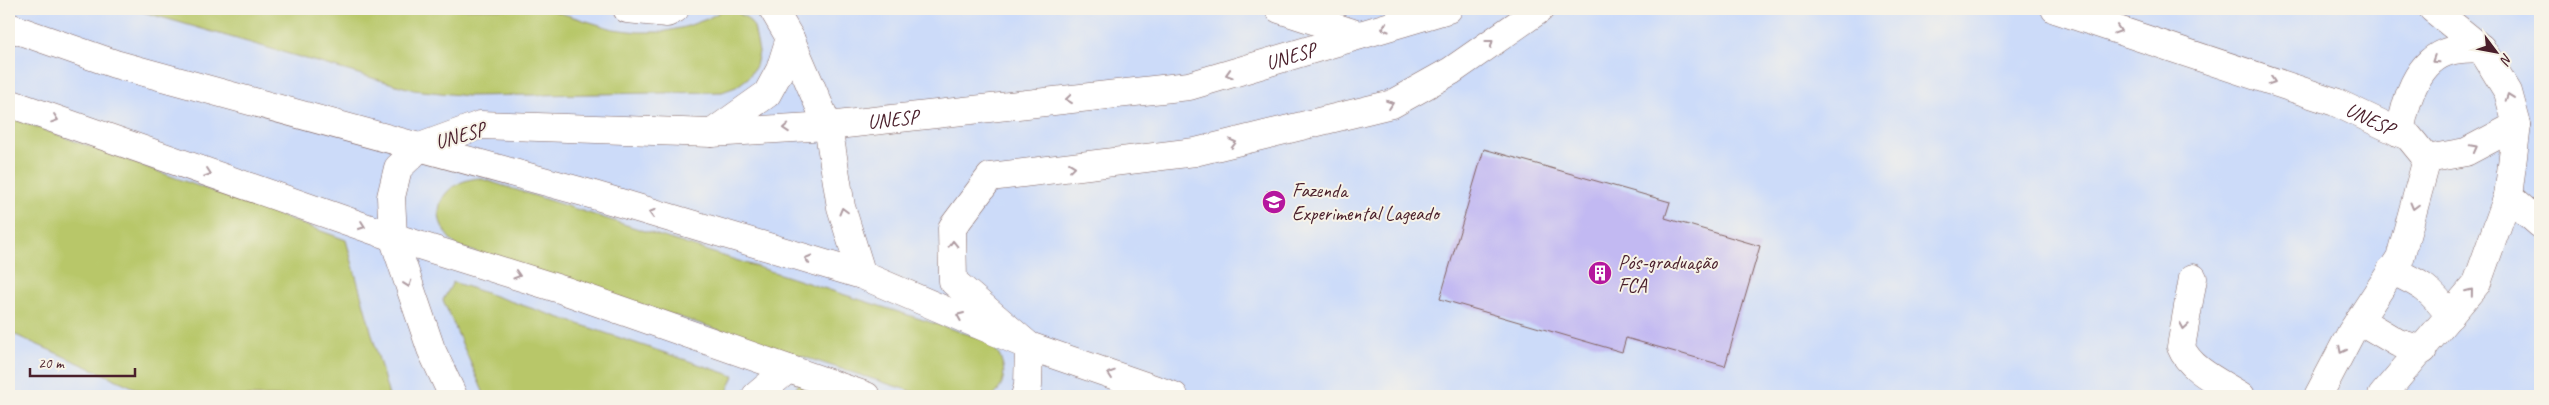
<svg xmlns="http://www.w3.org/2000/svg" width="2549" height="405" font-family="Caveat,sans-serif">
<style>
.built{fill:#ccdbf9}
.green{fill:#b8c769;stroke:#81734a}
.building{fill:#c2b9f2}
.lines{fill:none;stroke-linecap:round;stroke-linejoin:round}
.minor-casing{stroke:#826461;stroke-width:29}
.minor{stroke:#fff;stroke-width:28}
.oneway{stroke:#ae9aa0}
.labels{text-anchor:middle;stroke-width:4;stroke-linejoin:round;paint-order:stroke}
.street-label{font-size:20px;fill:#4a1f2b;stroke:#f7f3e8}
.poi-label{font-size:20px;fill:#4a1f2b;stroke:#f7f3e8;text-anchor:start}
</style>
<rect width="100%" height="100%" fill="#f7f3e8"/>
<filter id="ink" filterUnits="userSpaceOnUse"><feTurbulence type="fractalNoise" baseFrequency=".02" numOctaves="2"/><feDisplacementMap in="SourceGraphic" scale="10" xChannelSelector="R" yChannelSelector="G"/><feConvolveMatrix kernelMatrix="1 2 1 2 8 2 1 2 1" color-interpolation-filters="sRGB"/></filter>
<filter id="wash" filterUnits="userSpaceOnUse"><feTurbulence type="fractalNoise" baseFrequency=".0096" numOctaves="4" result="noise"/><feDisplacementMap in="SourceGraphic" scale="20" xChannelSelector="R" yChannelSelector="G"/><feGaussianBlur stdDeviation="1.12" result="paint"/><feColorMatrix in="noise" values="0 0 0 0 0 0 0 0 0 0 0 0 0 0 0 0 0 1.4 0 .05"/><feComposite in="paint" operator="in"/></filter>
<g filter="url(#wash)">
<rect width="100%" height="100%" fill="#ebe4c4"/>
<rect class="built" x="9" y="9" width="2531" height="387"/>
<g class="green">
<path d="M133 9H547L613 29 638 32H662L685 27 707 19 725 9H730L747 18 754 27 759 52 756 66 748 78 736 87 722 92 468 96 414 90Z"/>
<path d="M9 117 346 240 389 396H153L9 332Z"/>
<path d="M479 178 986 340C1004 355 1011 377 994 396H926L457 246C425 218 438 182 479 178Z"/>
<path d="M453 282 734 376 727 392 722 396H485L443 300Z"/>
<path d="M804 375 846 396H791Z"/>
</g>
<g id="blocks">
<path class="building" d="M1484 149 1670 202 1665 218 1760 246 1725 366 1626 338 1622 352 1440 299Z"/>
</g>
</g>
<g filter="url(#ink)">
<use href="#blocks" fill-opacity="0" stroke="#826461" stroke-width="1"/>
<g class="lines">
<g class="minor-casing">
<g id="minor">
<path d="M627 9 667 13 675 9"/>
<path d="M773 9 790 38 828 126 841 207 862 275"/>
<path d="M1279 9 1359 35"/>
<path id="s1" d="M2055 9 2335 102 2409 137 2427 159"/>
<path d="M9 27 115 64 587 193 862 275 1029 346 1174 396"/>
<path d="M9 103 393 237 563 290 866 396"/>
<path d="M712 133 767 94 780 70 790 38"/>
<path d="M2400 133C2405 103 2416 60 2450 51 2460 48 2471 49 2481 48"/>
<path d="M2427 159 2466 152 2517 125"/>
<path d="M2508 196 2540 224"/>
<path d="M2391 270C2421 284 2431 289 2450 316"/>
<path d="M2193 278 2181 347C2190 370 2221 383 2241 396"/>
<path d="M2359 320 2398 343 2423 350"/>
<path id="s2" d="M453 396 431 349 393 237 391 197 398 168 420 147 480 125 711 133 828 126 1189 86 1448 9"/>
<path d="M756 396 788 369"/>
<path d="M1025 396 1028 386 1029 346 953 281 952 228 990 177 1195 152 1392 104 1451 71 1540 9"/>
<path d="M2318 396 2351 333 2400 258 2427 159"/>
<path d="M2382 396 2477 283 2508 196 2517 125 2508 92 2481 48 2433 9"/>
</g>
</g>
<use href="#minor" class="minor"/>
</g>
<defs><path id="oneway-chevron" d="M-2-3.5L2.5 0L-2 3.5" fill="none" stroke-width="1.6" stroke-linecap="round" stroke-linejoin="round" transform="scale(1.25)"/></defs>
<g class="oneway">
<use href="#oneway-chevron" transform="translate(1385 28) rotate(164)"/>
<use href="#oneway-chevron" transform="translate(2118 30) rotate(18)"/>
<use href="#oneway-chevron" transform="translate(1490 43) rotate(-37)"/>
<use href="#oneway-chevron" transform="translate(2435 60) rotate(147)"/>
<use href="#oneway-chevron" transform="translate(1229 74) rotate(163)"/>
<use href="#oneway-chevron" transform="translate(2272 81) rotate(18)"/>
<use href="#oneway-chevron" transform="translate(2509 97) rotate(-109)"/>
<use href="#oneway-chevron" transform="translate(1069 99) rotate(174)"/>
<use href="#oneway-chevron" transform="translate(1390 104) rotate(-20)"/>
<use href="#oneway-chevron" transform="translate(55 119) rotate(19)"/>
<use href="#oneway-chevron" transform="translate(786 128) rotate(176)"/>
<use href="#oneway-chevron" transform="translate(1233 143) rotate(-14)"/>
<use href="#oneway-chevron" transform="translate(2474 148) rotate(-28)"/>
<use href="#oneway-chevron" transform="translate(1072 167) rotate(-7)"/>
<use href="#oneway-chevron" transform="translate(208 173) rotate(19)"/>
<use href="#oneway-chevron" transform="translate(2414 206) rotate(105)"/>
<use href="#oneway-chevron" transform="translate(843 211) rotate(-105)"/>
<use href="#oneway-chevron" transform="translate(652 213) rotate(-164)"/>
<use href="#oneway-chevron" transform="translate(362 226) rotate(20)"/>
<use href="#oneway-chevron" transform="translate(953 244) rotate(-91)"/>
<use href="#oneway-chevron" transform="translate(808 259) rotate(-164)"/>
<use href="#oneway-chevron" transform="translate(517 275) rotate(17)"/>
<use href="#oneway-chevron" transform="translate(408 284) rotate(71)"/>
<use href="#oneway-chevron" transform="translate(2470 292) rotate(-51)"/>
<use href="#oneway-chevron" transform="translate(960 316) rotate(-157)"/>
<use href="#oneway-chevron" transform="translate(2184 326) rotate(100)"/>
<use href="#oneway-chevron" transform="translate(2342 350) rotate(117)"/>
<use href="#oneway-chevron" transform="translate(1111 374) rotate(-161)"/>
</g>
</g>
<defs>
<g id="university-disc" transform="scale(1.25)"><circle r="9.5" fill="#b5179e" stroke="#f7f3e8"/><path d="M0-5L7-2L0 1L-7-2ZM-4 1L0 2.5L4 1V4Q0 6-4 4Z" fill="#fff"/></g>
<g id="building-disc" transform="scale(1.25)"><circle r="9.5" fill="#b5179e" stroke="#f7f3e8"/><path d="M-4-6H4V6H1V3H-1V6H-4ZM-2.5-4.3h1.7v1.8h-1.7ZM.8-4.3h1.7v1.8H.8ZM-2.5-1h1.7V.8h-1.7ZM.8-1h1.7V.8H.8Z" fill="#fff"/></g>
</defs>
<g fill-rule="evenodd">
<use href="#university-disc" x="1274" y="202"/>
<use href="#building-disc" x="1600" y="273"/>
</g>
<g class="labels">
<g class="street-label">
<text dy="7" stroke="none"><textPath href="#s2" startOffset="1152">UNESP</textPath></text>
<text dy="7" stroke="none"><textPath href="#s2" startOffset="748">UNESP</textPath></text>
<text dy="7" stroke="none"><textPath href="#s1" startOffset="334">UNESP</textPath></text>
<text transform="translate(460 135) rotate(-16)" y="7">UNESP</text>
</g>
<g class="poi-label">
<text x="1292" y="197">Fazenda<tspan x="1292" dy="23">Experimental Lageado</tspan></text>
<text x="1618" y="269">Pós-graduação<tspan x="1618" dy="23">FCA</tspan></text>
</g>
</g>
<rect width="2549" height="405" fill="none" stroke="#f7f3e8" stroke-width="30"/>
<g transform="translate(2496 52) rotate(122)" stroke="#f7f3e8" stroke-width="4" paint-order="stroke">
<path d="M0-4L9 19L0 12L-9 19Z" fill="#4a1f2b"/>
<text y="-8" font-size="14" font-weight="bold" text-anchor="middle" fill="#4a1f2b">N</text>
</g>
<path d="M30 368v8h105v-8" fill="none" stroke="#4a1f2b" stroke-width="2.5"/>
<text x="38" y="368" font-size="15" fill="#4a1f2b" stroke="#f7f3e8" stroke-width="4" paint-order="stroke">20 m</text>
</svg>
